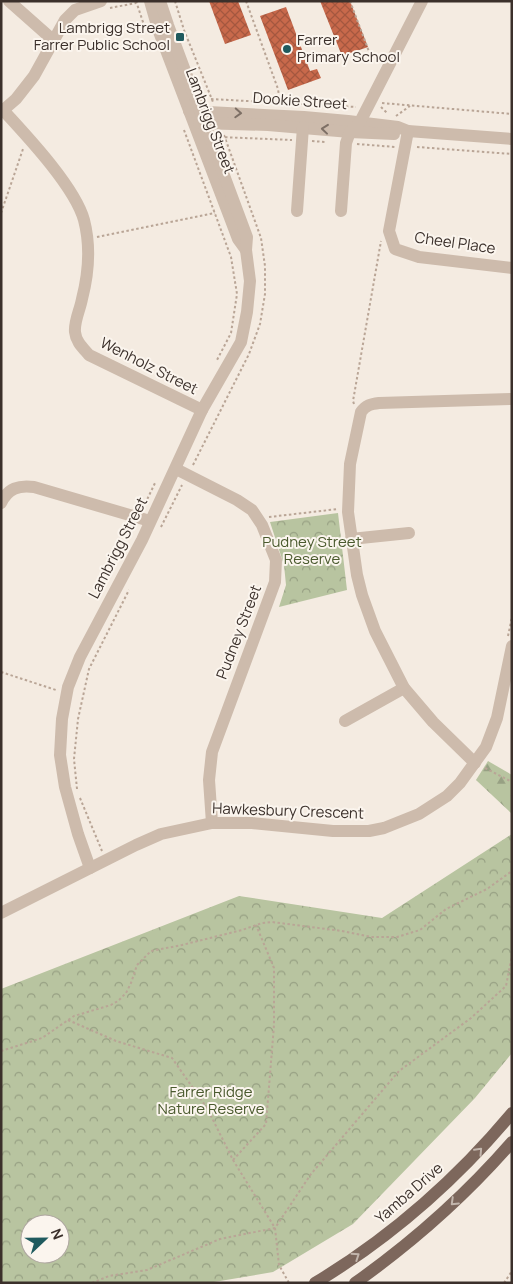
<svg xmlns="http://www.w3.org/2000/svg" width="513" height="1284" font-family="Manrope,sans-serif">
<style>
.forest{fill:url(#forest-firs)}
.park{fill:url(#park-crowns);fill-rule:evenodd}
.building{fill:url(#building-cross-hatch)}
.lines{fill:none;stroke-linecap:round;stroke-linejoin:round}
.path{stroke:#b9a596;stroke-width:2;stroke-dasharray:2.5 2.5;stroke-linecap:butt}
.minor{stroke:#cdbbac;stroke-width:12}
.major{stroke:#7d675c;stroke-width:12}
.oneway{stroke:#7d6f65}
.oneway2{stroke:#c2b5ac}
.poi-dot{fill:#1f5a5e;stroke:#fbf5ee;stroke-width:2}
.labels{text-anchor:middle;stroke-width:4;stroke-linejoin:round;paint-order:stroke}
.poi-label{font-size:15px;fill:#3b302b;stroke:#fbf5ee;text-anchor:end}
.street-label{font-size:15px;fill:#3b302b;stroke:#fbf5ee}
.park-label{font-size:15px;fill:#4a5a2e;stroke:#fbf5ee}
</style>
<defs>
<pattern id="forest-firs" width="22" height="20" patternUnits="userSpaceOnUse" patternTransform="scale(1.25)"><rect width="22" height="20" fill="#b8c4a0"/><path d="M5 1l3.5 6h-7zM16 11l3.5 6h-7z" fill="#97a083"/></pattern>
<pattern id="park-crowns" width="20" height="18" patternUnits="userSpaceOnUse" patternTransform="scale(1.25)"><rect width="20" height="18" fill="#b8c4a0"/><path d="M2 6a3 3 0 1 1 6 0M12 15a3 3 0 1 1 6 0" fill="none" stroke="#97a083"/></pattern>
<pattern id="building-cross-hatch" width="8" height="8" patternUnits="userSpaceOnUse" patternTransform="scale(1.25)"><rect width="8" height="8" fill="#c8694b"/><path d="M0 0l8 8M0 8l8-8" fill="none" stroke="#a4573f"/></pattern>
</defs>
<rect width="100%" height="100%" fill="#f4ebe1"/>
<path class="forest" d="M488 761 512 775V814L476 780Z"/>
<g class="park">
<path d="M338 513 347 590 279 607 286 585 284 565 270 522Z"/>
<path d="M512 834V1053L475 1098 353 1224 273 1272 208 1283H1V989L239 896 382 918ZM30 1224H60V1254H30Z"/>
</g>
<g class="building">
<path d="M209 1H238L251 35 225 44Z"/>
<path d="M320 1H350L368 47 342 56Z"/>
<path d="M286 7 310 71 317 69 321 78 288 90 260 16Z"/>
</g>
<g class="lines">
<g class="path">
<path d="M136 1 144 25"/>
<path d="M175 1 184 30 213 102"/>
<path d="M246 1 278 89 280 103"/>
<path d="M350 1 371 57 379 60"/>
<path d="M110 8 136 3"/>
<path d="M211 99 356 107"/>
<path d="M382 103 512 114"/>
<path d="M381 107 388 114"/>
<path d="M396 116 410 106"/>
<path d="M184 130 231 257 237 294 231 333 217 360"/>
<path d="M220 137 292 140"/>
<path d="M312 141 325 142"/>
<path d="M357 144 395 147"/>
<path d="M417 147 512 154"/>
<path d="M1 213 23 149"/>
<path d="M97 237 215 213"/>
<path d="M354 404 353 401 381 241"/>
<path d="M193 465 249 354 260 324 265 294V266L261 238 224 135"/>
<path d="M143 508 155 483"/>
<path d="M269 517 338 509"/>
<path d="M161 527 182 485"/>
<path d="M508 636 512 617"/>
<path d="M1 672 56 690"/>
<path d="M485 768 512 782"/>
<path d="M77 789 74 759 78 719 89 669 129 590"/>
<path d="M80 798 102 851"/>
<path d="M68 1020 116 1041 172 1058 207 1108 233 1160 275 1228 279 1265 289 1283"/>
<path d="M1 1051 42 1038 74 1016 111 1005 118 1001 126 993 131 983 137 965 151 951 182 945 242 930 262 923 272 922 342 931 372 937H397L420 930 446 909 487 889 512 871"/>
<path d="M233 1160 266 1124 274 1025V968L256 925"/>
<path d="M92 1283 109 1276 147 1270 220 1239 275 1228 311 1174 399 1071 471 1018 506 986 512 955"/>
<path d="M504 1283 512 1271"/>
</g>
<g class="minor">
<path d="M9 1 53 40"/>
<path d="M150 1 158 29 229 215 238 239 246 250"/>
<path d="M3 110C27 136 75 187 84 220 91 247 89 272 82 299 80 310 74 321 75 332 76 342 83 348 89 355L202 410"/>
<path d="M189 111 304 117 348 121 398 127 408 131 512 139"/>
<path d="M1 112 16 99 34 76 65 20 75 10 101 1"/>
<path d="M199 123 268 125 350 132 394 134"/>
<path d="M408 131 389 231 395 249 419 257 512 268"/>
<path d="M297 211 303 127"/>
<path d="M341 211 346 143 350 132 360 122 422 1"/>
<path d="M176 469 237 500 252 510 262 525 276 560 275 582 212 752 209 780 212 823"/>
<path d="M1 503C8 488 19 485 34 487L150 521"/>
<path d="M351 539 409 533"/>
<path d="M345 721 404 688"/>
<path d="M475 763 433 722 404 688 375 631 362 595 357 575 348 512 350 464 361 412C366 405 371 404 379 403L512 399"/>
<path d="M90 868 78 834 65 787 60 755 62 719 68 687 80 657 142 540 202 410 241 342 247 312 250 281 246 250 247 237 168 25 160 1"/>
<path d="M1 913 136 845 161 834 212 823H252L333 831H369L384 828 419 814 447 796 460 783 486 747 497 718 512 646"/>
</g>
<g class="major">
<path d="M315 1283C391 1237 456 1180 512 1113"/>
<path d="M355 1283C413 1242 465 1196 512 1142"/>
</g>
</g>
<defs><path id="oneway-chevron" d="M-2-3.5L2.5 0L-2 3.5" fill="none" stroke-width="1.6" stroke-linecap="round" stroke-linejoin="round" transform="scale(1.25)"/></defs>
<g class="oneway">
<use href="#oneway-chevron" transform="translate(238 113) rotate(3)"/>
<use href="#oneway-chevron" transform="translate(325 129) rotate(-174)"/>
</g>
<g class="oneway2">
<use href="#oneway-chevron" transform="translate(479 1151) rotate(-47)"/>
<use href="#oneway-chevron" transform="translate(454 1202) rotate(136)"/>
<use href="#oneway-chevron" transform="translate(356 1256) rotate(-34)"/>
</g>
<g class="poi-dot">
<rect x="175" y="32" width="10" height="10" rx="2.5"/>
<circle cx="287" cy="49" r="5"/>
</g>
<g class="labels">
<g class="poi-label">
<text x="170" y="33">Lambrigg Street<tspan x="170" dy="17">Farrer Public School</tspan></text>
<text x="297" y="45" text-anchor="start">Farrer<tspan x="297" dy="17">Primary School</tspan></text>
</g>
<g class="street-label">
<text transform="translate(300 101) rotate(4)" y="5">Dookie Street</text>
<text transform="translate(210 121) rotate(69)" y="5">Lambrigg Street</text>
<text transform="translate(455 243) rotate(8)" y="5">Cheel Place</text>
<text transform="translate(149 366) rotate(27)" y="5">Wenholz Street</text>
<text transform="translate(118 548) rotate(-63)" y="5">Lambrigg Street</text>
<text transform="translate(239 632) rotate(-69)" y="5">Pudney Street</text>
<text transform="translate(288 811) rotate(2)" y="5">Hawkesbury Crescent</text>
<text transform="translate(409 1193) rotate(-41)" y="5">Yamba Drive</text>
</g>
<g class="park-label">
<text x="312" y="547">Pudney Street<tspan x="312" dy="17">Reserve</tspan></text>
<text x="211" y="1097">Farrer Ridge<tspan x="211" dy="17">Nature Reserve</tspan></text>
</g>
</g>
<rect width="513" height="1284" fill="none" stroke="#3b302b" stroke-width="5"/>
<g transform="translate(45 1239) rotate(68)"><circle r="24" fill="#fbf5ee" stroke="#aea6a0"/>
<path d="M0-4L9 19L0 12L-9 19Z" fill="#1f5a5e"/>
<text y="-8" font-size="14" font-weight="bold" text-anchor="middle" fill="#3b302b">N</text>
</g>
</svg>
